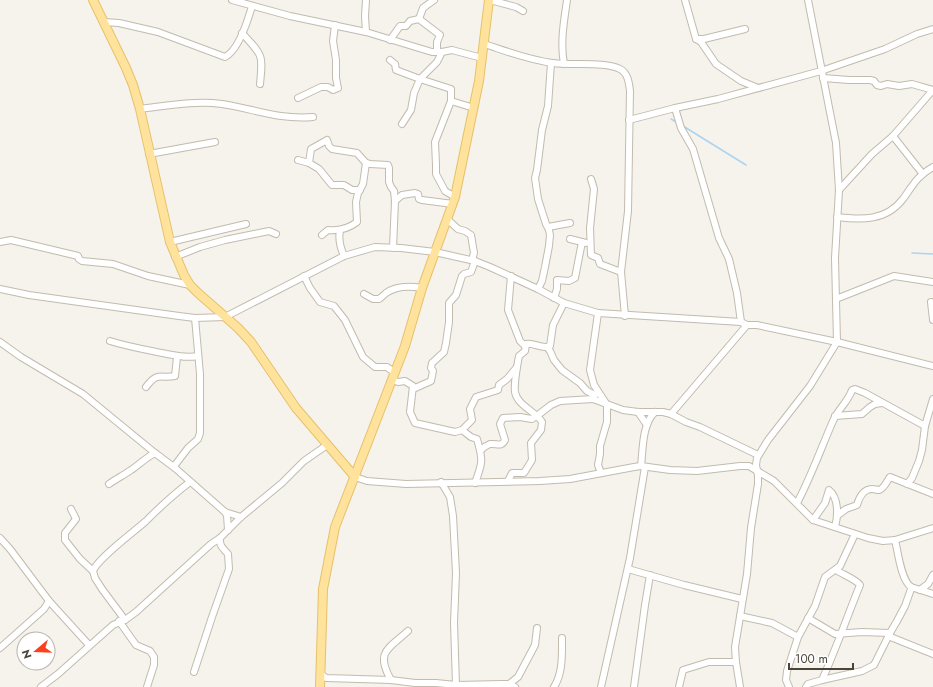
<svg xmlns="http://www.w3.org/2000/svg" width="933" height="687" font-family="Jost,sans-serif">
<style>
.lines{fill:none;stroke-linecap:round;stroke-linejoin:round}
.stream{stroke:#a9d4f2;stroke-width:1.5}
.minor-casing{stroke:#c2bbae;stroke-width:8}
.major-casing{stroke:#e6c16a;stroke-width:10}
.minor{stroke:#fff;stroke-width:6}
.major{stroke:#ffe39c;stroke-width:8}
</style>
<rect width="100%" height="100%" fill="#f6f3ec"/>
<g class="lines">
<g class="stream">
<path d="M671 119 678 123"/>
<path d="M683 126 746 165"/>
<path d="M912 253 933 254"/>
</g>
<g class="minor-casing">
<g id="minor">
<path d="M232 0 290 16 366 32 432 52H442L452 50 482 58"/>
<path d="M366 0 365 16 366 32"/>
<path d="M490 0 516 7 523 11"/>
<path d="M685 0 696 39 701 42 716 64 741 81 758 88"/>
<path d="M419 19 423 8 434 0"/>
<path d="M104 22 119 23 158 32 225 57C239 50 248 20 252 6"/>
<path d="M242 33C263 56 263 54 260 84"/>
<path d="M696 39H704L745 29"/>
<path d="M390 40 400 26H406L410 21 419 19 440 35 437 42V51"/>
<path d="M484 44C506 51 529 60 553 63 571 66 605 61 620 69 628 73 629 83 630 91L628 211 621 272 625 316"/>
<path d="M390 60 395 64 396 70 420 79 437 62 442 52"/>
<path d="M564 64C560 43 564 21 567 0"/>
<path d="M823 78 849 80H870L874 81 877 85 881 86 887 84 899 86 912 84 933 90"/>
<path d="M298 98 321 87H328L333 90 338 88 336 78V60L333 41 335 25"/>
<path d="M451 101 435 142 436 165V174L445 191 455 197"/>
<path d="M675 108 681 128 693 149 719 238 729 259 737 293 741 322"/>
<path d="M140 109C166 106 195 100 222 104 255 109 278 120 313 117"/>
<path d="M629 120 675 108 718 99 821 71 885 49 917 34 933 29"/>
<path d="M402 124 411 110 414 93 420 79 451 89V101L474 108"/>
<path d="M893 136 922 173"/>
<path d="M149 154 215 142"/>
<path d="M298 160 309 163 319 169 332 185H344L352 190H360"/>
<path d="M309 163 311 149 327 140 329 146 332 149 357 153 366 163 370 164 388 165 389 168V182L391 187 394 191 395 201 393 248"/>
<path d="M591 179 594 189 590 228 591 255 598 258 600 264 621 272"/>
<path d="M839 190 872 154 893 136 933 90"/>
<path d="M395 201 402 195 415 193 418 194 419 199 422 200 453 204"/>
<path d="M837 217C862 220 886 221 903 199 913 185 917 176 933 167"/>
<path d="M447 219 458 229 465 231 471 235 474 253 472 260"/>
<path d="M548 227 570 223"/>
<path d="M340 231C338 240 340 247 344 256"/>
<path d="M322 235 328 230C339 231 348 229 357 222L356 202 358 193 363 184 366 163"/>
<path d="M570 239 586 243"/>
<path d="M0 242 11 240 78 256 79 259 82 261 113 264 148 276 190 285"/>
<path d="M170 242 246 224"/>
<path d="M175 257 200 247 225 240 269 231 276 234"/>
<path d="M304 276 310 288 320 302 334 306 345 320 363 357 375 367H387L395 373"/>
<path d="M511 276 508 310 520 341 525 346"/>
<path d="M0 289 29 295 179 316 195 318 225 317 344 256 375 247 401 248 435 252 475 261 490 267 538 289 564 303 598 313 741 322 747 325H757L837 342 933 366"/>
<path d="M538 289 542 281 545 267 549 246 550 235 549 230 546 224 538 199 535 178 537 170 542 130 548 106 551 63"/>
<path d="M364 294 373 299H379C382 297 384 295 386 293 397 285 411 286 422 288"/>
<path d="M554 298 557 289V280L569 281 575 278 582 242"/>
<path d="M836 299 894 276 933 282"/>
<path d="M931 302 933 320"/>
<path d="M598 313 590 370 594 385 607 405V422L600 446V454L598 465 601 473"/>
<path d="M195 318 200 374V433L198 439 188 448 175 465V468L225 512 241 517"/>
<path d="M110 341C129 347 148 350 167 354 178 356 186 358 198 356"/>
<path d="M0 342 21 357 83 394 155 453 175 468"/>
<path d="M547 347 550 351 554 360 562 370 580 383 587 391 595 395"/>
<path d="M392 380 398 382 405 381 413 386 410 412 415 423 455 432 462 430 471 437 477 439C483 460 483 462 475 483"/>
<path d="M146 387C158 371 160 379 175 376L177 357"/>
<path d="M413 389 431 381 433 371 431 368 432 363 444 352 446 343 449 322V303L456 295 462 276 464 274 471 272 475 261"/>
<path d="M638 412 647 425"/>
<path d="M671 414 747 325"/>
<path d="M835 416 862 414 870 407 875 404 882 403"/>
<path d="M462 430 472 420 470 409 476 397 498 390 499 385 507 379 517 367 519 356 525 351 526 344C534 342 542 350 550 346L553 325 564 303"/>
<path d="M481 450C483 448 487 445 490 444 497 443 501 448 505 440L500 424 503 418 520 417 532 419 538 415 551 405 560 401 593 399 623 410 638 412H663L671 414 686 422 700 427 758 455"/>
<path d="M641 466C643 449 642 424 655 412"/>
<path d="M355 477 367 481 406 484 540 481 570 479 634 467 641 466 670 470 697 471 740 466H749L774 481 813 520 868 538 883 541 895 540 933 528"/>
<path d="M508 481 512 473H524L532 460 531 443 541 430 542 422C535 411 517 405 515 392 514 384 516 375 517 367"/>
<path d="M441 482 450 497 453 516 456 573 454 623 456 685"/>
<path d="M109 484C116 479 124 475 131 470 139 465 145 458 155 453"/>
<path d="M907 484 912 478 919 461 922 450 925 426 933 399"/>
<path d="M797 503C811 477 821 448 833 421 838 409 848 402 852 390L855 389 865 393 925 426"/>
<path d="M71 509 76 519 65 533V540L80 559 93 571 95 578 102 589 125 620"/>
<path d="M225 512 227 515 228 530"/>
<path d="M838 515 846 509 857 505C859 497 864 489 872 489 874 489 877 490 879 490 884 489 887 481 890 477L933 494"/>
<path d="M813 520 825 503 829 490C839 498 838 516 835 527"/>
<path d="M0 538 10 549 49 601 89 645"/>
<path d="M628 569 684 585 742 599"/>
<path d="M93 571C97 559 135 531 146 521 160 507 174 494 190 482"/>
<path d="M911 587 933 594"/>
<path d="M920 590 928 584 933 575"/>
<path d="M740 616 772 623 798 637"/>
<path d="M808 618 835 634 862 632 890 633"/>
<path d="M119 621 136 645 150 651 154 657V665L147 687"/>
<path d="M888 636 933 654"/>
<path d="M0 648 44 609 49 601"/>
<path d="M194 672 212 617 229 569 228 554C223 548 219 546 220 538"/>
<path d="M320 673 326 678 391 680 415 683H436L456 685 503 684H509L515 687"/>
<path d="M391 680C375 652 388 649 408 631"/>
<path d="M822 680C836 649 847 617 860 585 857 580 842 574 836 570"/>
<path d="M41 687 58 674 113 625 125 620 136 612 211 544 220 538 241 517 282 483 304 461 327 445"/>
<path d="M508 687 509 684 518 677 535 645 537 628"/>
<path d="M554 687C563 673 562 654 562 638"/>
<path d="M601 687 630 558 645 467"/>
<path d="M634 687 645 605 650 575"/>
<path d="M679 687 683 670 709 662H736"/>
<path d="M740 687 736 662 735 647 747 574 751 528 758 484V476L756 465 757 458 768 440 810 386 837 342 835 258 839 190 836 143 808 0"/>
<path d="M789 687 786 680 787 671 798 637 815 606 825 577 840 566 855 534"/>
<path d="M806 687 808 684 822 680 862 671 874 665 890 633 897 621 905 606 911 589V587C901 580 898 552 895 540"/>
</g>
</g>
<g class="major-casing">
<g id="major">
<path d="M93 0 126 68 133 85 140 109 170 242 184 275 190 285 198 293 238 328 251 342 296 408 355 477"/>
<path d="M320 687 323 589 335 527 405 346 422 288 455 197 479 81 489 0"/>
</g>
</g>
<use href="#minor" class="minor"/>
<use href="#major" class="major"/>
</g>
<g transform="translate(36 651) rotate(251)"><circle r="19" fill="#ffffff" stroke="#b7b4b0"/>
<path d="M0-3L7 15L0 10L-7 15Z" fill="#fc3f1d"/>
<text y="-6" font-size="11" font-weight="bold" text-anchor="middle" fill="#4b4439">N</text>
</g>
<path d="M789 663v6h64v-6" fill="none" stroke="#4b4439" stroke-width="2"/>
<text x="795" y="663" font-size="12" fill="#4b4439" stroke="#ffffff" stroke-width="3" paint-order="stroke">100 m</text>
</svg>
